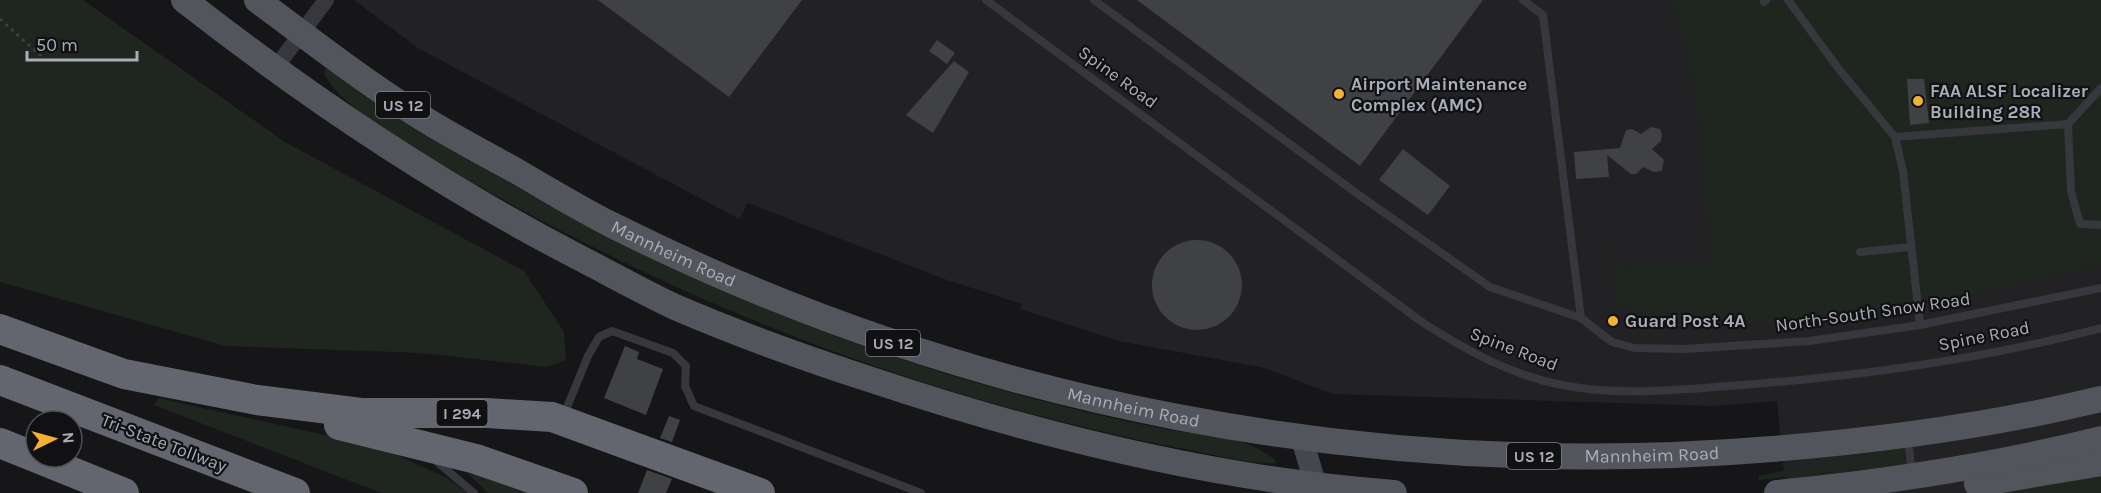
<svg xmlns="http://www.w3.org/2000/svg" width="2101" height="493" font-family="Karla,sans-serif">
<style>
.built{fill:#222225}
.green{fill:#1e261f}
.building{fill:#404145}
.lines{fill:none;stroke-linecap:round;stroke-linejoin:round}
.path{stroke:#3d3f44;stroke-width:3;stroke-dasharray:3 4.5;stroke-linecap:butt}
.service{stroke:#37383d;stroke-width:8}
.minor{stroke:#37383d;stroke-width:16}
.secondary{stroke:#45474d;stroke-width:22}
.primary{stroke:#53555c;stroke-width:26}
.motorway{stroke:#63666e;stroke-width:30}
.poi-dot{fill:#f2b134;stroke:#111113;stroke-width:2}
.labels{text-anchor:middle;stroke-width:4.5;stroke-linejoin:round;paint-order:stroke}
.shield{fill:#111113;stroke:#7b7e86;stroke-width:1.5}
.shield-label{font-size:16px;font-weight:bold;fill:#a8adb8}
.street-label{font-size:18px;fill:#a8adb8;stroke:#111113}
.poi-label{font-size:18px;font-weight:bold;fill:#a8adb8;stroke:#111113;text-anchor:start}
</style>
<rect width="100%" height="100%" fill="#161618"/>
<path class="built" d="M354 0H2101V493H1786L1777 401 1712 406 1333 394 1265 368 1119 341 1020 309 1022 304 947 280 748 203 739 219 418 48Z"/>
<g class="green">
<path d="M0 0H83L285 142 524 271 564 332 566 360 547 367 423 353 226 346 0 282Z"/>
<path d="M1671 0H2101V265L1987 292 1768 323 1657 328 1634 323 1627 316 1631 312 1627 307 1622 310 1616 295 1611 249H1616L1619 268 1711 262 1698 109 1686 47Z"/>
<path d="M328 69C537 212 753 320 998 389 1054 405 1112 419 1170 430 1195 434 1223 435 1247 444 1257 448 1271 455 1277 463 1257 466 1198 451 1174 447 921 397 684 305 461 176 420 152 347 114 324 74L325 69Z"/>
<path d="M158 398 356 442 397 455 447 478 467 493H381L154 405Z"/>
<path d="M1903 447 1905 464 1759 480 1758 476Z"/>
<path d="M462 468 534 493H488Z"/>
<path d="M2101 474V493H1987Z"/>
</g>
<g class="building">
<path d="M598 0H802L729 97Z"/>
<path d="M1137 0H1483L1360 166Z"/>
<path d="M937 40 955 53 947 64 929 51Z"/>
<path d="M954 61 969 72 933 133 906 115Z"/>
<path d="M1907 79H1924L1929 123 1910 125Z"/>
<path d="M1651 127 1660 129 1662 135 1661 141 1652 149 1664 160 1662 171 1654 172 1643 167 1636 174H1631L1607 155 1609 177 1576 179 1574 152 1620 148 1626 130 1632 129 1641 134Z"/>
<path d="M1403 149 1450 186 1428 215 1379 180Z"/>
<circle cx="1197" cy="285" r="45"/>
<path d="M625 346 639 352 637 359 663 369 646 415 604 398Z"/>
<path d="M669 416 680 420 672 442 660 438Z"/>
<path d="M647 470 672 479 666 493H638Z"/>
</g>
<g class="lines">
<path class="path" d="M0 19 41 56"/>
<g class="service">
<path d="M986 0 1422 322C1466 350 1510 375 1562 385 1617 396 1674 390 1729 386 1854 377 1980 360 2101 328"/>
<path d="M1094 0 1359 195 1490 287 1581 318 1612 342 1634 348 1685 349 1809 341 1920 325 2101 288"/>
<path d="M1523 0 1543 15 1581 318"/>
<path d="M1788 0 1838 68 1895 137 1903 171 1920 325"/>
<path d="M1764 2 1766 0"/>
<path d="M2068 124 2101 88"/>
<path d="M1895 137 2068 124 2071 191 2080 224 2101 225"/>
<path d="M1860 252 1911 247"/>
<path d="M563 417 588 356 599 337 612 331 673 353 686 366 685 386 694 406 921 493"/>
<path d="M1908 437 1912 475"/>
<path d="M436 461 474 493"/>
</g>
<path class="minor" d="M274 70 326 0"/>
<path class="secondary" d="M1302 439 1318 493"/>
<g class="primary">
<path d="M184 0C309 98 439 185 580 258 611 274 643 292 675 307 740 335 807 359 875 381 1043 437 1217 480 1394 493"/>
<path id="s1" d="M257 0C309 39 361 79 416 114 449 135 484 153 518 172 549 190 580 209 612 225 971 405 1372 482 1772 449 1882 440 1994 425 2101 399"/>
<path d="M1977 484 2101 463"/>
<path d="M1777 493C1887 482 1994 466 2101 439"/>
</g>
<g class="motorway">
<path d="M0 329 124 374 257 400 361 413H487L552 417 760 493"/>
<path d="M0 380 295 493"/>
<path d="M339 425 476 459 573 493"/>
<path d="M0 443 124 493"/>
</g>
</g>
<g class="poi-dot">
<circle cx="1339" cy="94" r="6"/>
<circle cx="1918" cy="101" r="6"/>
<circle cx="1613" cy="321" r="6"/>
</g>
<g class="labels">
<g class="shield">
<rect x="376" y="92" width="54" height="26" rx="4.5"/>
<rect x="866" y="330" width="54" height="26" rx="4.5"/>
<rect x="436.5" y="400" width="51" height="26" rx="4.5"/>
<rect x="1507" y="443" width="54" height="26" rx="4.5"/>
</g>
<g class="shield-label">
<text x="403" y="111">US 12</text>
<text x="893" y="349">US 12</text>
<text x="462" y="419">I 294</text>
<text x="1534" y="462">US 12</text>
</g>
<g class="street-label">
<text transform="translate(1118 77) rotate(36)" y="6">Spine Road</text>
<text dy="6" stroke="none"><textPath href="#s1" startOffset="489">Mannheim Road</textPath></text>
<text transform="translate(1873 312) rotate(-8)" y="6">North-South Snow Road</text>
<text transform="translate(1984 336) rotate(-11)" y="6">Spine Road</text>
<text transform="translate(1514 349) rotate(21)" y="6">Spine Road</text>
<text dy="6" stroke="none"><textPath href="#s1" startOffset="975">Mannheim Road</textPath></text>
<text transform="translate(164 443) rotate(21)" y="6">Tri-State Tollway</text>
<text dy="6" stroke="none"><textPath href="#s1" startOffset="1497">Mannheim Road</textPath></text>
</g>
<g class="poi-label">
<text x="1351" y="90">Airport Maintenance<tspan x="1351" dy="21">Complex (AMC)</tspan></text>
<text x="1930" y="97">FAA ALSF Localizer<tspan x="1930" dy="21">Building 28R</tspan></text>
<text x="1625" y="327">Guard Post 4A</text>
</g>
</g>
<g transform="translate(54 439) rotate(85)"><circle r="28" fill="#111113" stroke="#4d4f55" stroke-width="1.5"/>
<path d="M0-4.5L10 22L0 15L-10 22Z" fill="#f2b134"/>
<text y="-9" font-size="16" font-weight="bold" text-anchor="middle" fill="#a8adb8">N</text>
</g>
<path d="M27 51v9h110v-9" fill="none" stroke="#a8adb8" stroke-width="3"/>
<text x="36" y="51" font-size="18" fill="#a8adb8" stroke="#111113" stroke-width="4.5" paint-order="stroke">50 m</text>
</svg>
